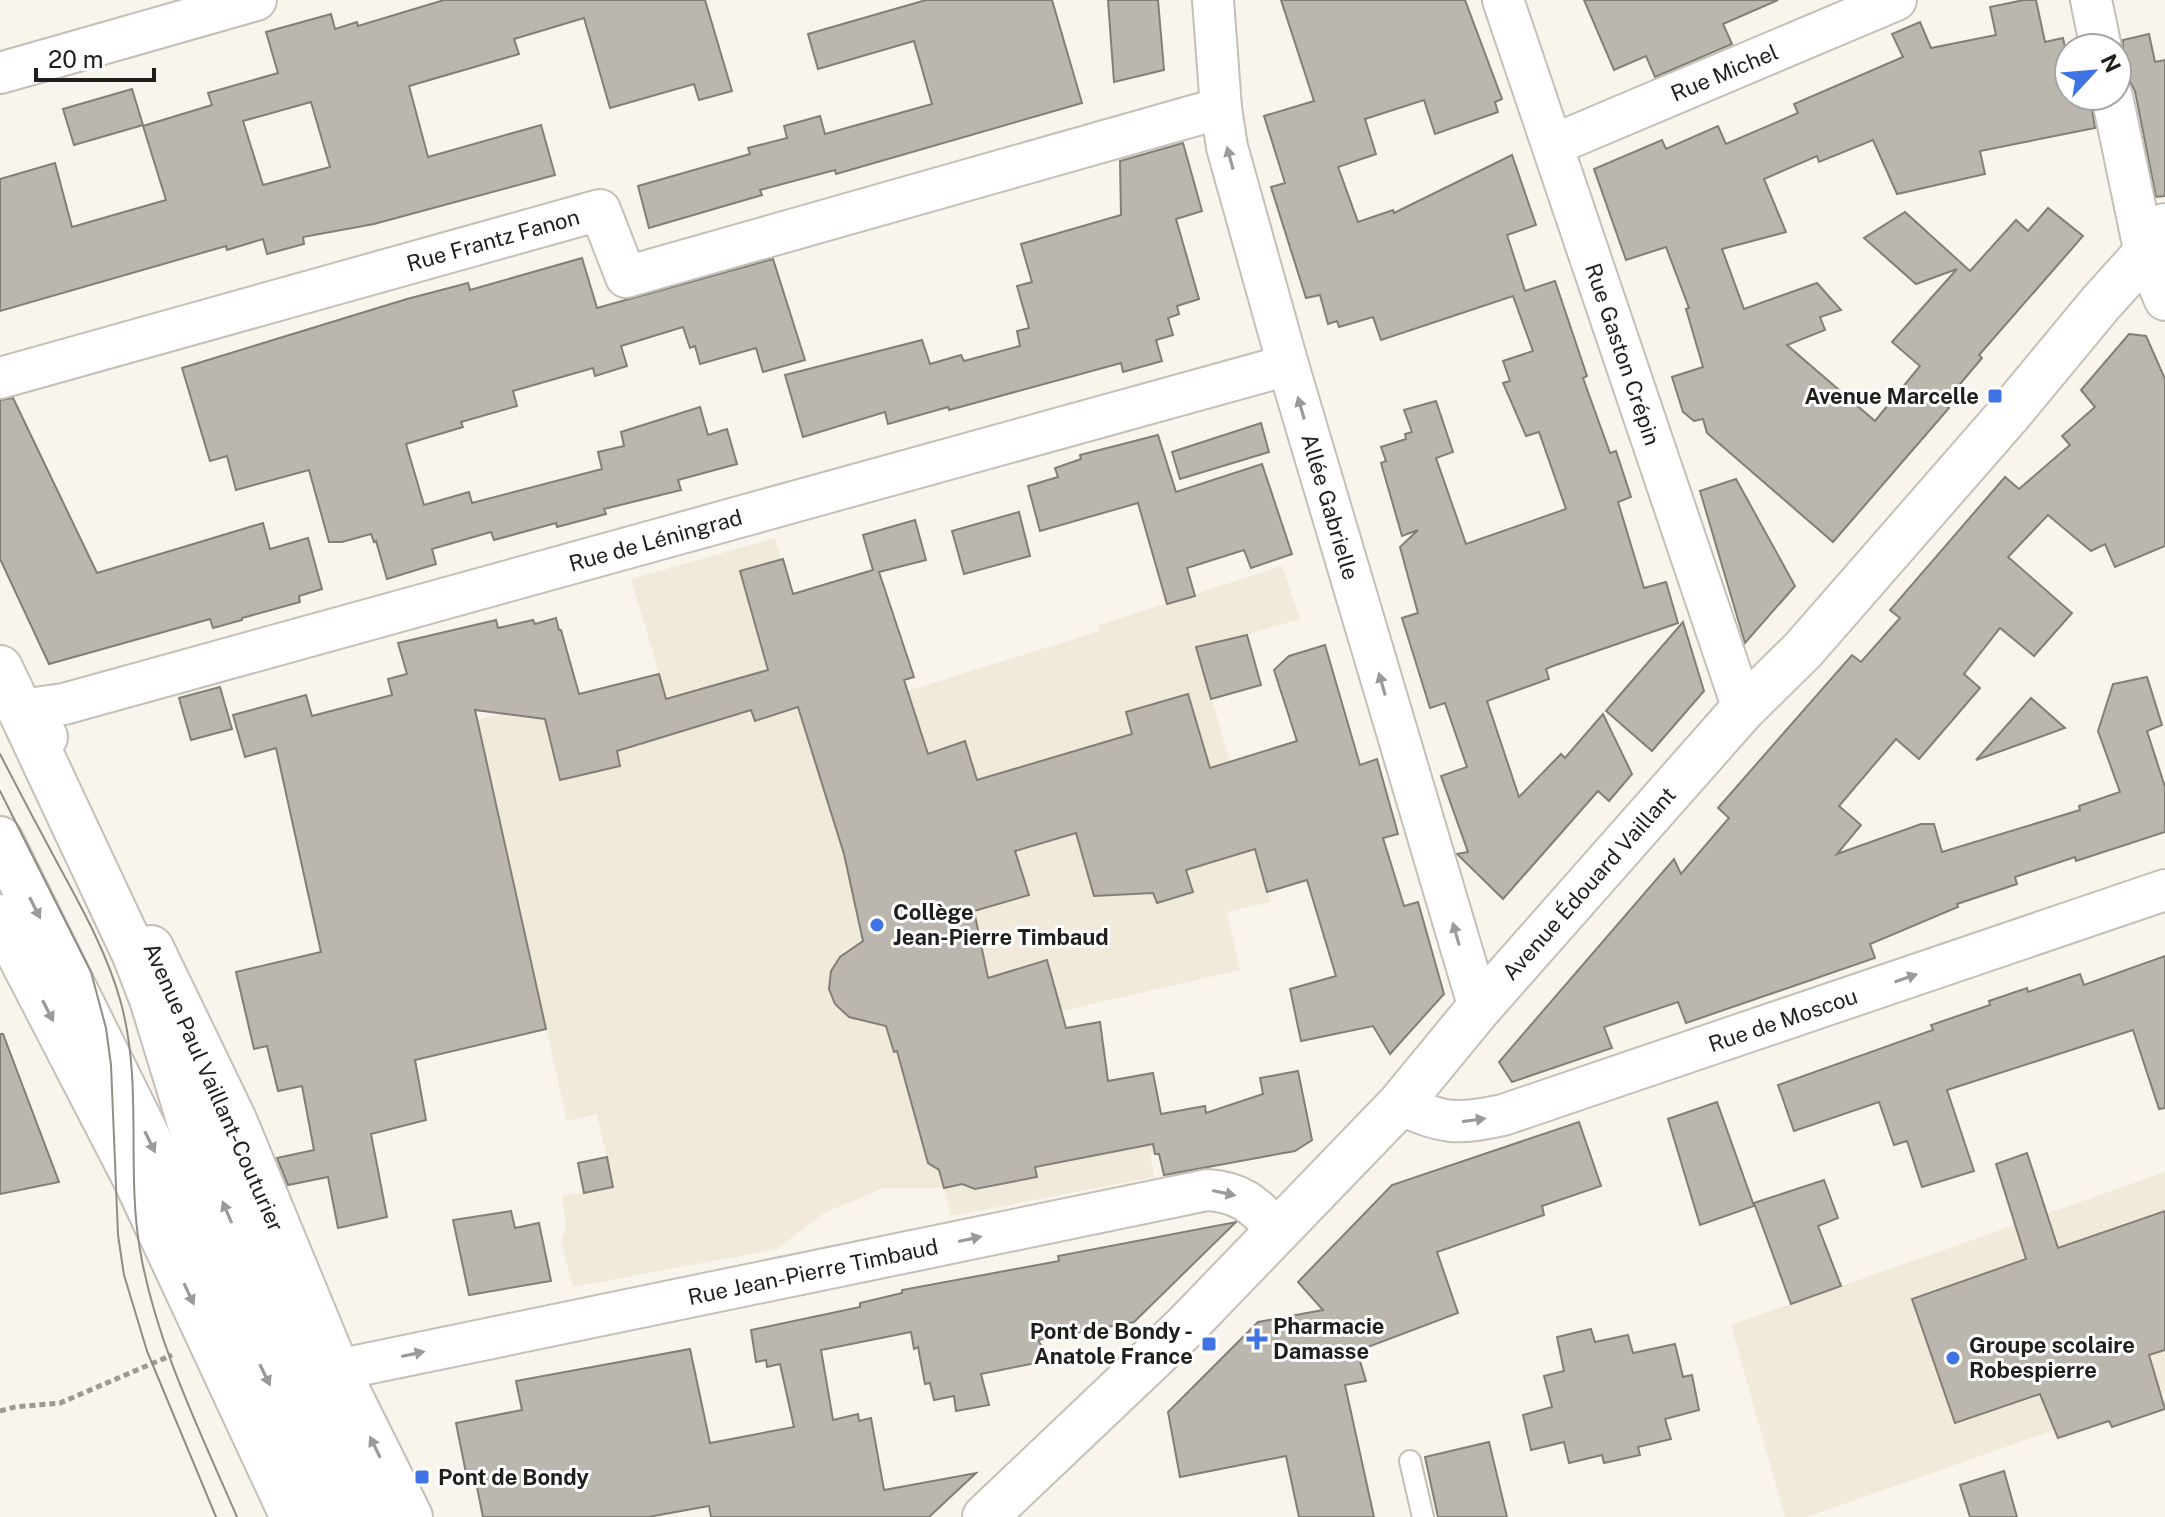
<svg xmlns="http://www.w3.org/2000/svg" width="2165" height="1517" font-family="'Public Sans',sans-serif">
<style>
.built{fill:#f1e9da}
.building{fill:#bbb7af;stroke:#827f77;stroke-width:2;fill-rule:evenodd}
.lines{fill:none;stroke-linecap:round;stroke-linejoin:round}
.lane-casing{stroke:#c4c0b8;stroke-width:24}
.street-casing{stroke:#c4c0b8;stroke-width:44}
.primary-casing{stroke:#c4c0b8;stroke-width:48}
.highway-casing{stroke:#c4c0b8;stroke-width:48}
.path{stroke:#9c9993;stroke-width:5;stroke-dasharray:6 4;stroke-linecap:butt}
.lane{stroke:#fff;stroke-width:20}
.street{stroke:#fff;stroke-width:40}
.primary{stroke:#fff;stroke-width:44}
.highway{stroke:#fff;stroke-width:44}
.tram{stroke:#908d87;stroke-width:2}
.oneway{fill:#9b9a99}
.poi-dot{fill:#4073e3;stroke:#fff;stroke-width:3}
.labels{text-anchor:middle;stroke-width:6;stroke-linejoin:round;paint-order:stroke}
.street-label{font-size:22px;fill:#201f1c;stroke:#fff}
.poi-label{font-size:22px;font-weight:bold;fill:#201f1c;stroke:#fff;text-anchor:start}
</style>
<rect width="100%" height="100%" fill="#f9f4ec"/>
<g class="built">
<path d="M775 538 804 636 907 691 1100 631 1099 625 1282 566 1300 619 1197 649 1271 902 1227 912 1240 970 1062 1011 1081 1087 1140 1076 1155 1154 1150 1155 1154 1177 951 1216 944 1188H884L824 1213 777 1249 573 1287 561 1242 566 1226 562 1196 613 1186 597 1114 567 1121 476 720 659 674 631 579Z"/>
<path d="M2165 1172V1391L1807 1517H1785L1731 1325Z"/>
</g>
<g class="building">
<path d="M444 0H705L732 91 699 100 694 84 610 108 584 18 514 39 519 54 409 86 428 157 541 125 555 175 374 224 303 237 304 244 267 254 263 239 227 250 226 246 0 311V179L55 163 72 227 166 200 143 126 212 105 208 93 278 73 266 32 331 14 335 29 357 22 358 26ZM311 102 330 167 263 185 243 121Z"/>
<path d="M926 0H1052L1082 103 836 174 835 170 760 190 762 195 649 228 638 186 750 154 748 148 787 138 784 126 820 116 825 134 932 104 914 41 818 69 808 34Z"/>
<path d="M1108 0H1158L1164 70 1114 82Z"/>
<path d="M1281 0H1465L1502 99 1495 102 1498 112 1435 134 1424 100 1365 119 1376 154 1338 167 1358 222 1393 210 1394 213 1512 155 1536 225 1507 235 1525 291 1555 281 1587 376 1583 378 1610 453 1616 451 1631 497 1618 502 1644 588 1666 582 1678 623 1553 666 1546 669 1549 679 1487 701 1519 797 1561 754 1565 758 1603 714 1632 774 1609 801 1598 791 1503 899 1457 854 1468 852 1441 776 1467 767 1445 703 1430 708 1402 618 1418 613 1400 547 1418 530 1402 536 1381 463 1386 461 1381 447 1406 439 1405 434 1412 432 1404 410 1436 401 1453 452 1436 458 1466 544 1566 509 1539 432 1526 436 1503 383 1510 381 1503 361 1533 351 1513 296 1381 340 1373 317 1339 327 1337 321 1328 324 1320 295 1306 298 1271 187 1285 183 1264 116 1314 101Z"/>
<path d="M1584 0H1778L1723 24 1732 44 1655 77 1646 56 1614 70Z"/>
<path d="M2024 0H2036L2045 42 2063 38 2066 52 2069 51V96H2090L2095 128 1980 151 1985 174 1897 194 1873 140 1819 162 1817 156 1764 179 1786 232 1722 249 1744 309 1817 283 1841 310 1820 317 1825 330 1787 345 1875 421 1920 366 1892 342 1957 269 1916 284 1864 238 1905 212 1970 271 2016 220 2028 231 2048 208 2083 236 1979 355 1982 358 1944 403 1949 408 1833 542 1707 433 1703 419 1694 421 1683 412 1672 377 1703 367 1686 309 1689 308 1666 247 1626 260 1594 169 1662 140 1666 149 1718 126 1726 144 1798 113 1794 104 1903 57 1892 34 1920 22 1931 48 1996 35 1990 7Z"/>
<path d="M2149 34 2155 62 2165 60V196L2156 197 2135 91 2129 80 2117 74V64L2123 54V40Z"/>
<path d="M132 89 143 125 74 145 63 109Z"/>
<path d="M1183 143 1202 211 1176 219 1199 299 1177 306 1179 314 1168 318 1173 335 1156 340 1162 361 1123 372 1121 363 949 410 948 407 888 424 885 412 803 437 785 375 922 340 930 364 961 355 964 361 1020 346 1017 331 1029 328 1017 286 1032 282 1021 244 1121 215 1120 161Z"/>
<path d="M582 258 597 308 773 259 805 360 763 372 756 348 700 364 695 346 690 348 683 327 621 346 627 366 595 376 593 368 513 391 517 406 461 422 463 427 406 444 424 505 469 492 472 503 602 469 598 452 624 446 621 432 700 407 708 435 727 429 737 464 678 480 681 490 604 509 606 514 557 527 556 523 494 540 491 532 432 549 436 564 387 579 376 541 374 542 371 534 342 542H329L309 470 236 490 227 456 210 461 182 368 407 299 468 283 470 290Z"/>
<path d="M2129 334 2146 336 2165 379V546L2115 567 2105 544 2091 551 2048 515 2008 557 2072 613 2034 656 2000 628 1964 674 1980 688 1919 759 1896 739 1839 806 1861 825 1837 854 1921 824H1934L1942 852 2080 810 2079 806 2120 792 2098 731 2113 684 2147 677 2162 725 2147 731 2165 787V832L2076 861 2075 857 2015 877 2017 884 1957 904 1958 907 1870 944 1875 958 1686 1023 1678 1002 1604 1027 1612 1048 1512 1082 1499 1062 1674 859 1681 874 1729 818 1718 808 1852 655 1861 662 1900 618 1890 610 2005 477 2019 489 2070 445 2062 436 2095 407 2081 390Z"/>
<path d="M13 398 97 573 263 523 270 549 308 538 322 589 299 596 300 602 242 618V620L213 628 210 619 49 664 0 559V400Z"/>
<path d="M1261 423 1269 452 1180 479 1172 452Z"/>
<path d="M1158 435 1176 492 1262 464 1292 554 1251 568 1244 550 1187 568 1195 596 1167 604 1138 503 1040 531 1028 486 1058 477 1055 468 1081 459 1080 455Z"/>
<path d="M1736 479 1795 586 1745 643 1700 491Z"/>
<path d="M1019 512 1030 556 964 574 952 531Z"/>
<path d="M915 520 926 560 879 572 914 677 904 680 928 754 965 741 977 780 1132 734 1126 712 1188 694 1210 768 1297 741 1274 670 1289 656 1325 645 1360 765 1377 759 1398 834 1383 838 1404 906 1418 902 1444 994 1390 1054 1373 1026 1301 1041 1290 989 1336 976 1307 880 1267 892 1255 849 1186 870 1193 892 1157 903 1153 893 1094 896 1076 833 1015 851 1029 895 974 911 988 978 1047 960 1066 1028 1100 1022 1108 1081 1153 1073 1161 1114 1205 1106 1206 1113 1263 1094 1260 1078 1298 1071 1312 1140 1295 1151 1164 1175 1159 1154H1155L1153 1144 1035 1167 1037 1177 975 1189 962 1184 944 1188 939 1170 928 1163 897 1051 894 1052 886 1026 849 1017 835 1004 829 989 831 971 840 957 863 941 844 854 798 707 755 721 751 710 617 751 620 766 560 780 545 719 475 710 546 1029 415 1060 426 1120 371 1134 387 1217 338 1228 328 1177 288 1185 277 1158 314 1150 302 1086 278 1091 267 1046 254 1049 236 972 321 952 276 748 245 757 233 715 306 695 312 716 392 695 388 679 407 674 398 643 496 620 498 628 533 620 535 624 556 618 559 630H561L579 694 659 674 666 699 768 670 740 571 783 559 793 594 873 570 863 535Z"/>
<path d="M1683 622 1704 691 1652 751 1606 711Z"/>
<path d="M1247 635 1261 685 1211 699 1196 647Z"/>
<path d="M220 687 232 729 191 740 179 698Z"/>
<path d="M2031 698 2065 728 1976 760Z"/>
<path d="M2165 956V1108L2159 1109 2133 1030 1947 1090 1974 1171 1922 1187 1907 1141 1894 1145 1879 1102 1794 1131 1778 1085 1933 1030 1931 1025 1990 1005 1989 1001 2027 988 2028 992 2080 974 2084 985Z"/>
<path d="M0 1034H3L59 1182 0 1194Z"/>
<path d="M1717 1102 1754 1206 1700 1225 1668 1119Z"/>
<path d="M1579 1122 1601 1186 1542 1206 1544 1215 1437 1252 1458 1313 1357 1351 1366 1381 1345 1385 1374 1517H1299L1286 1456 1180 1477 1168 1412 1258 1322 1323 1310 1298 1282 1392 1185Z"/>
<path d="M2027 1153 2058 1248 2165 1211V1350L2149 1355 2165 1409 2112 1427 2109 1421 2058 1438 2040 1394 1955 1423 1912 1299 2026 1259 1996 1164Z"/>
<path d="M607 1157 613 1187 584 1193 578 1163Z"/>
<path d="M1824 1180 1838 1218 1818 1226 1841 1286 1791 1304 1754 1203Z"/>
<path d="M511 1211 515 1228 539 1223 551 1281 469 1295 453 1220Z"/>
<path d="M1236 1222 1134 1322 1038 1340 1050 1360 981 1374 989 1405 956 1411 954 1396 934 1400 930 1383 925 1384 918 1347 914 1349 911 1332 821 1350 833 1420 858 1414 859 1421 871 1418 884 1490 976 1473 929 1517H711L709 1506 648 1517H483L476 1482 468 1483 456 1423 522 1410 516 1381 690 1349 710 1443 794 1427 780 1364 767 1367 766 1360 756 1362 751 1330 860 1307V1303L902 1293V1290L1059 1261 1058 1256Z"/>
<path d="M1591 1329 1595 1342 1628 1335 1633 1353 1675 1344 1683 1377 1692 1375 1699 1410 1665 1419 1671 1439 1638 1447 1640 1455 1604 1463 1602 1455 1569 1463 1564 1442 1531 1450 1523 1415 1552 1407 1544 1376 1564 1371 1557 1337Z"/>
<path d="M1489 1442 1507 1517H1438L1425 1457Z"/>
<path d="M2004 1471 2017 1517H1970L1960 1485Z"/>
</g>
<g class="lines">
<g class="lane-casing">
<path id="lane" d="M1410 1461 1423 1517"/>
</g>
<g class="street-casing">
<g id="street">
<path id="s1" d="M1213 0 1221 108 1227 147 1288 365 1479 1008"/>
<path id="s2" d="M1503 0 1743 709"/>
<path d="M2091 0 2101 48"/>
<path d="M0 73 256 0"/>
<path d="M2112 96 2145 254 2165 300"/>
<path id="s3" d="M1553 145 1896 0"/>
<path id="s4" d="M0 378 600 210 626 277 1221 108"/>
<path id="s5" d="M20 710 64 704 1288 365"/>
<path id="s6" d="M1400 1104C1443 1124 1456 1125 1503 1115L2165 890"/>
<path id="s7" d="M337 1370 1207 1190C1242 1192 1254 1206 1278 1229"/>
</g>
</g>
<g class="primary-casing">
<g id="primary">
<path d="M0 668 20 710 45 737"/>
<path d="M0 917 135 1178 293 1517"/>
<path d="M151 948 234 1120 337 1370 410 1517"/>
<path id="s8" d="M985 1517 1184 1328 1400 1104 1479 1008 1743 709 1803 650 2009 414 2100 304 2145 254 2165 226"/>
</g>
</g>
<g class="highway-casing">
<g id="highway">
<path d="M20 710 135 955 152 999 190 1123 257 1284 371 1517"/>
<path d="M0 839 336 1517"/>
</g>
</g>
<path class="path" d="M0 1411 15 1407 60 1403 172 1355"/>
<use href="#lane" class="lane"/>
<use href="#street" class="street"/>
<use href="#primary" class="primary"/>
<use href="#highway" class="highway"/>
<g class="tram">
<path d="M0 754C19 791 39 829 59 866 83 910 108 955 121 1003 143 1084 126 1169 140 1250 156 1343 200 1431 237 1517"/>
<path d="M0 791 91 972 106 1028 111 1065 118 1235 124 1275 147 1351 216 1517"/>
</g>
</g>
<defs><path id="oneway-solid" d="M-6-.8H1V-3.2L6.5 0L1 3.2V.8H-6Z" transform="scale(2)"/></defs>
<g class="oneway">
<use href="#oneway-solid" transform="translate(1230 158) rotate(-105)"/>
<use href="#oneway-solid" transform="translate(1301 408) rotate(-106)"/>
<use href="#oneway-solid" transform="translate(1382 684) rotate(-106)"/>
<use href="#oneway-solid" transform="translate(35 908) rotate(63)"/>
<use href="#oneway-solid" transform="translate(1456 934) rotate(-106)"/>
<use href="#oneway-solid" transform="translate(1906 978) rotate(-19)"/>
<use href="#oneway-solid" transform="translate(48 1011) rotate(63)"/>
<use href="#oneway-solid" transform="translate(1474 1120) rotate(-8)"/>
<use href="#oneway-solid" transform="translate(150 1142) rotate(64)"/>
<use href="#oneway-solid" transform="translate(1224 1193) rotate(12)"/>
<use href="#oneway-solid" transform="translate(227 1212) rotate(-113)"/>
<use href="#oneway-solid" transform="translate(970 1239) rotate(-12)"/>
<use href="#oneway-solid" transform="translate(189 1294) rotate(65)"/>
<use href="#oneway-solid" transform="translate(413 1354) rotate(-12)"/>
<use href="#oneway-solid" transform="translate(265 1375) rotate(64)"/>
<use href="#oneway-solid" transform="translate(375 1447) rotate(-116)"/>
</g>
<g class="poi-dot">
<rect x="1987" y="388" width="16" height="16" rx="4"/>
<circle cx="877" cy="925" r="8"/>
<path d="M1253 1327h8v8h8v8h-8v8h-8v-8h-8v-8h8z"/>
<rect x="1201" y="1336" width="16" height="16" rx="4"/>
<circle cx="1953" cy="1358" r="8"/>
<rect x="414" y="1469" width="16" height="16" rx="4"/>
</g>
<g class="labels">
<g class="street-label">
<text dy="8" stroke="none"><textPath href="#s3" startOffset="186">Rue Michel</textPath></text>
<text dy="8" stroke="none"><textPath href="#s4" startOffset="512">Rue Frantz Fanon</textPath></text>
<text dy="8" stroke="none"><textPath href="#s2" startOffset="374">Rue Gaston Crépin</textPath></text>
<text dy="8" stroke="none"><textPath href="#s1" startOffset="522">Allée Gabrielle</textPath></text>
<text dy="8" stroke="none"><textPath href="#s5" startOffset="658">Rue de Léningrad</textPath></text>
<text dy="8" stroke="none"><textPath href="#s8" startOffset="876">Avenue Édouard Vaillant</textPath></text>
<text dy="8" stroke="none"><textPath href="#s6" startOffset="402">Rue de Moscou</textPath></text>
<text transform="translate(214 1087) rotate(66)" y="8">Avenue Paul Vaillant-Couturier</text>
<text dy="8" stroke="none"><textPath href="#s7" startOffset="486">Rue Jean-Pierre Timbaud</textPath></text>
</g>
<g class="poi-label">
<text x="1979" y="404" text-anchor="end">Avenue Marcelle</text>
<text x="893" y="920">Collège<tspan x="893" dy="25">Jean-Pierre Timbaud</tspan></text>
<text x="1273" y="1334">Pharmacie<tspan x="1273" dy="25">Damasse</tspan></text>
<text x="1193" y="1339" text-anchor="end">Pont de Bondy -<tspan x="1193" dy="25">Anatole France</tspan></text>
<text x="1969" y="1353">Groupe scolaire<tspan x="1969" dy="25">Robespierre</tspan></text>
<text x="438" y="1485">Pont de Bondy</text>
</g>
</g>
<g transform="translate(2093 72) rotate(64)"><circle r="38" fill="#ffffff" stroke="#a6a5a4" stroke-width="2"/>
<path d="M0-6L14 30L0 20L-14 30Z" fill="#4073e3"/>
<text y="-12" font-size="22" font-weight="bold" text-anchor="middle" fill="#201f1c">N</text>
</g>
<path d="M36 68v12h118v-12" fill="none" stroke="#201f1c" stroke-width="4"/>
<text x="48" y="68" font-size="24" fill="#201f1c" stroke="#ffffff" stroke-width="6" paint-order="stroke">20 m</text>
</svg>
